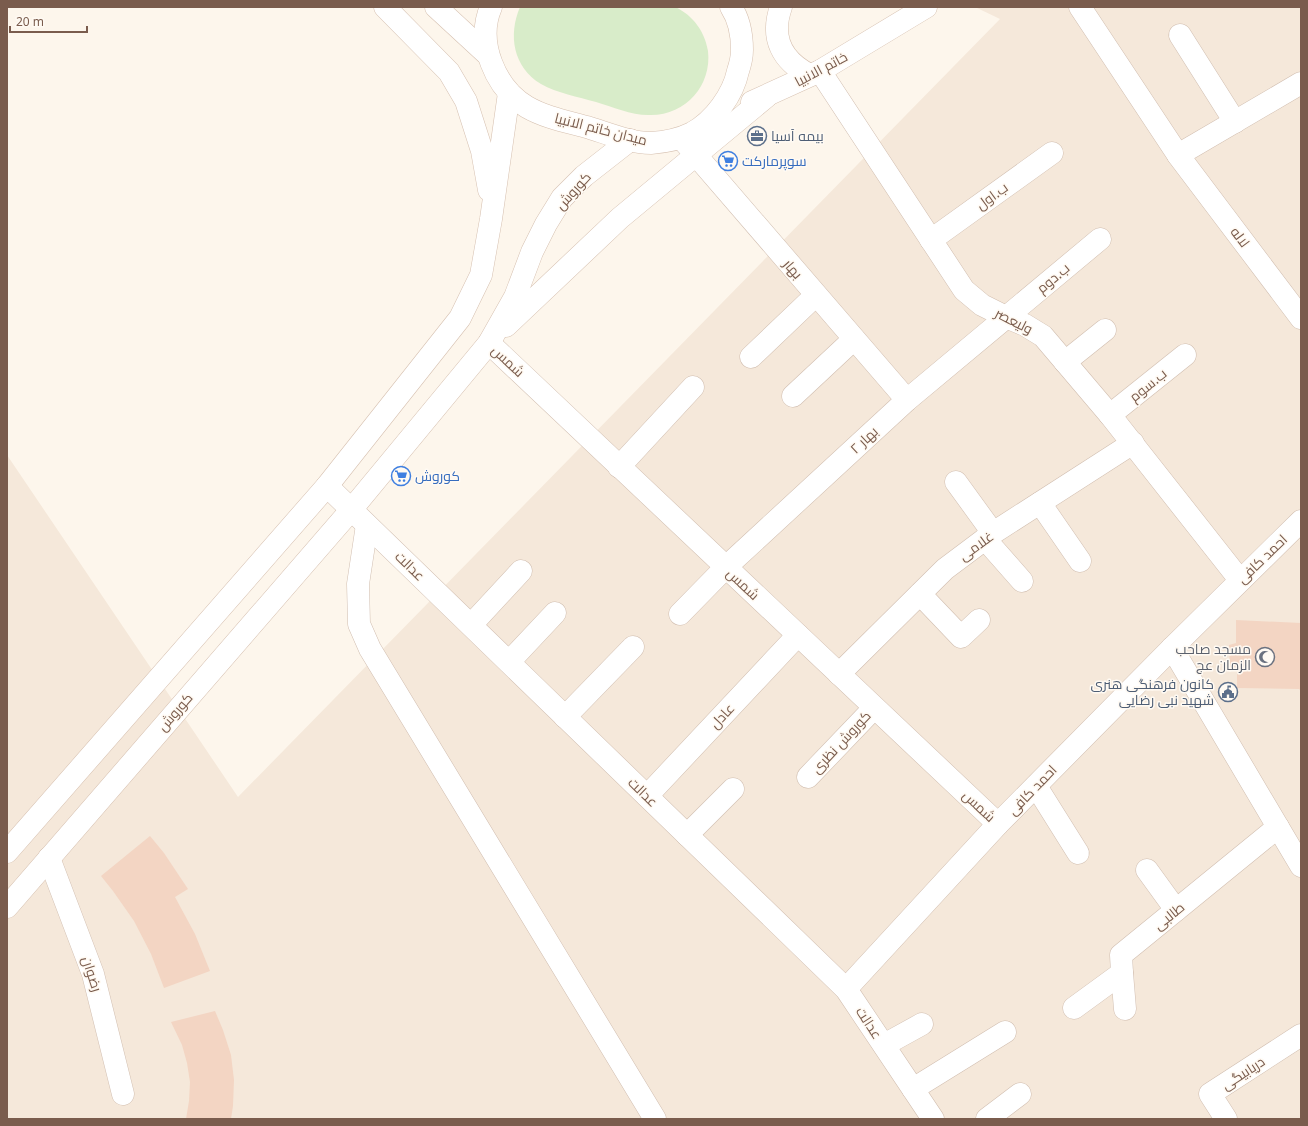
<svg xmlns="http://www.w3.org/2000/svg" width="1308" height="1126" font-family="'Noto Sans',Cairo,sans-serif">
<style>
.residential{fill:#f5e8da}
.green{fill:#d8ecc9}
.building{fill:#f3d5c3}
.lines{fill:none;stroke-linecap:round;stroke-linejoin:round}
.minor-casing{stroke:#d1beb0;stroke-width:23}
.secondary-casing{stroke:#d6c0b0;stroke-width:23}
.minor{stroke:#fff;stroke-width:22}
.secondary{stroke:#fff;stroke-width:22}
.labels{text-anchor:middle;stroke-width:3;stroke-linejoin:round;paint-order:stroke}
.street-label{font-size:14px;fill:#7a5c4d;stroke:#fffaf3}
.service-label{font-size:14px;fill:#4e5e75;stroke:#fffaf3;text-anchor:start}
.shop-label{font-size:14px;fill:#366cbe;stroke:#fffaf3;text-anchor:start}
.worship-label{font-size:14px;fill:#5b616d;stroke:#fffaf3;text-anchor:end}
</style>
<rect width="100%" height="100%" fill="#fdf6ec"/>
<path class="residential" d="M975 7H1301V1119H7V455L238 797 1000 19Z"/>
<path class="green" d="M520 7H675C693 15 705 32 708 51 712 85 686 115 651 115 633 116 613 107 596 102 578 97 557 93 541 84 513 67 508 35 520 7Z"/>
<g class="building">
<path d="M1236 620 1301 623V691L1299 689 1237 688V670L1230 669 1229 645 1236 643Z"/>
<path d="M150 836 164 853 188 889 175 897 195 934 210 971 164 988 151 954 134 921 113 891 101 876Z"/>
<path d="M215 1011 223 1030 231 1055 234 1080 233 1106 231 1119H186L189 1101 190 1082 187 1063 182 1045 171 1022Z"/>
</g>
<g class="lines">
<g class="minor-casing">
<g id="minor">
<path d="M1080 7 1178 155 1301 318"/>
<path d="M1180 35 1235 122"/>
<path d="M820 71 964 290 982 305 1006 317 1025 325 1043 336 1110 415 1240 580"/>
<path d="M683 140 907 400"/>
<path d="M1178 155 1301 83"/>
<path d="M931 240 1052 153"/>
<path d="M489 343 998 824"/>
<path d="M751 357 816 295"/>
<path d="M1065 362 1105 330"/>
<path d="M793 396 854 339"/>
<path d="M1110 415 1185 355"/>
<path d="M619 467 693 387"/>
<path d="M956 482 993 533"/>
<path d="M327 486 846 989 933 1119"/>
<path d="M1040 503 1080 561"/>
<path d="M367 525 358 584 359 624 370 649 655 1119"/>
<path d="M985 539 1022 581"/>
<path d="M920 594 961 637 979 620"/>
<path d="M680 614 726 567 907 400 1100 239"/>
<path d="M471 625 521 571"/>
<path d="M1172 648 1301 866"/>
<path d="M509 662 555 613"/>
<path d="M839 674 945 569 993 533 1133 443"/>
<path d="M565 717 633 647"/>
<path d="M808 777 874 708"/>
<path d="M1036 786 1078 853"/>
<path d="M647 796 798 635"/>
<path d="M687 835 733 789"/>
<path d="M49 858 93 974 123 1094"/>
<path d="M1147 870 1176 910"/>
<path d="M1122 973 1125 1009"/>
<path d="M846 989 998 824 1172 648 1301 521"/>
<path d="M1074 1008 1122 973 1121 955 1278 827"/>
<path d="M884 1045 922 1024"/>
<path d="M913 1089 1005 1032"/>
<path d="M987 1119 1020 1094"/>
<path d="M1226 1119 1210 1094 1301 1035"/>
</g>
</g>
<g class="secondary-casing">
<g id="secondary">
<path d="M385 7 449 72 466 101 482 151 489 190"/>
<path d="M436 7 488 55"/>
<path d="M491 7C476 42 495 88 527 107 546 118 569 122 590 128 609 134 631 143 651 143 665 142 680 139 692 133 714 121 733 95 738 71 740 65 742 57 742 50 742 36 739 19 731 7"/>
<path d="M781 7C770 38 782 61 810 75"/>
<path d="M752 102 820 71 926 7"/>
<path d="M506 326 620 218 766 97"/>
<path d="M7 852 327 486 460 318 481 275 491 219 509 93"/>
<path d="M7 907 351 510 489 343 515 297 532 252 546 224 562 198 584 176 630 140"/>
</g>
</g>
<use href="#minor" class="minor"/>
<use href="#secondary" class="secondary"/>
</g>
<defs>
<g id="office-ring" transform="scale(1)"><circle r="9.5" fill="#fffaf3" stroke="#5c6f8a" stroke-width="1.5"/><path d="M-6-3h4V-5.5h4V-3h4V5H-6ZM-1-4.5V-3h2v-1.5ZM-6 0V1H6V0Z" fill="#5c6f8a"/></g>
<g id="supermarket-ring" transform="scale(1)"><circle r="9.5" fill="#fffaf3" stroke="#3f7fe0" stroke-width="1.5"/><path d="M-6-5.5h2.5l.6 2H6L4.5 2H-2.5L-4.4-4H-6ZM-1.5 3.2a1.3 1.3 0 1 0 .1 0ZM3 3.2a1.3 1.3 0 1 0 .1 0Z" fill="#3f7fe0"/></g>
<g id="mosque-ring" transform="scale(1)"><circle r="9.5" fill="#fffaf3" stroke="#6b7280" stroke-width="1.5"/><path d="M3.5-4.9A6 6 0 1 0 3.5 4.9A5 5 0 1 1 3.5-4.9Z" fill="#6b7280"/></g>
<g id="civic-ring" transform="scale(1)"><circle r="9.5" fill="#fffaf3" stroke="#5c6f8a" stroke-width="1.5"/><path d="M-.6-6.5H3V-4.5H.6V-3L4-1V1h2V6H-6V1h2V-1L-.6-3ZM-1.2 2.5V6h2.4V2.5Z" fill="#5c6f8a"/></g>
</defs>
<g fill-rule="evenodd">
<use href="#office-ring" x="757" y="136"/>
<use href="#supermarket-ring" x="728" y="161"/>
<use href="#supermarket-ring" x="401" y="476"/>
<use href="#mosque-ring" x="1265" y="657"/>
<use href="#civic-ring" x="1228" y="692"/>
</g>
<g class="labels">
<g class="street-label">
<text transform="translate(821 69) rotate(-28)" y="5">خاتم الانبیا</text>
<text transform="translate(601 129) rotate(14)" y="5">میدان خاتم الانبیا</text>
<text transform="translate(573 191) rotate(-48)" y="5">کوروش</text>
<text transform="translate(992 196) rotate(-36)" y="5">ب.اول</text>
<text transform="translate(1240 237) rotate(53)" y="5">لاله</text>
<text transform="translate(793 269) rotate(49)" y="5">بهار</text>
<text transform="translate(1053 278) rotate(-40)" y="5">ب.دوم</text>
<text transform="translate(1014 321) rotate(27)" y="5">ولیعصر</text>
<text transform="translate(508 361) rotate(43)" y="5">شمس</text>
<text transform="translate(1148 385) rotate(-39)" y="5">ب.سوم</text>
<text transform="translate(864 440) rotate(-43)" y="5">بهار ۲</text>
<text transform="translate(976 546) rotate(-36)" y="5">غلامی</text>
<text transform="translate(1262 559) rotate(-44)" y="5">احمد کافی</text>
<text transform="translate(410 566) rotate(44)" y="5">عدالت</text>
<text transform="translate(743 584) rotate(43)" y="5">شمس</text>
<text transform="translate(175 712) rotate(-49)" y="5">کوروش</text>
<text transform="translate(722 716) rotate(-47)" y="5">عادل</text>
<text transform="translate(841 742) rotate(-47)" y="5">کوروش نظری</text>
<text transform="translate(1032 790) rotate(-46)" y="5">احمد کافی</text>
<text transform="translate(643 792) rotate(44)" y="5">عدالت</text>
<text transform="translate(979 806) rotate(43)" y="5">شمس</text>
<text transform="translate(1169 916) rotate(-39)" y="5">طالبی</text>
<text transform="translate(92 974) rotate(72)" y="5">رضوان</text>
<text transform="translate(869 1023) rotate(57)" y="5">عدالت</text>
<text transform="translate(1243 1073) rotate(-33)" y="5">دریابیگی</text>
</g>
<g class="service-label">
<text x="771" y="141">بیمه آسیا</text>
<text x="1214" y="689" text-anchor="end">کانون فرهنگی هنری<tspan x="1214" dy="16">شهید نبی رضایی</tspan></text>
</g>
<g class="shop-label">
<text x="742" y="166">سوپرمارکت</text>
<text x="415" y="481">کوروش</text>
</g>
<g class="worship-label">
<text x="1251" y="654">مسجد صاحب<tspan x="1251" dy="16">الزمان عج</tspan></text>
</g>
</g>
<rect width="1308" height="1126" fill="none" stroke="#7a5c4d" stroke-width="16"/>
<path d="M10 26v6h77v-6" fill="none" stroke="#7a5c4d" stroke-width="2"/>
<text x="16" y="26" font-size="12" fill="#7a5c4d" stroke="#fffaf3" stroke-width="3" paint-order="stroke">20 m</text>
</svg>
